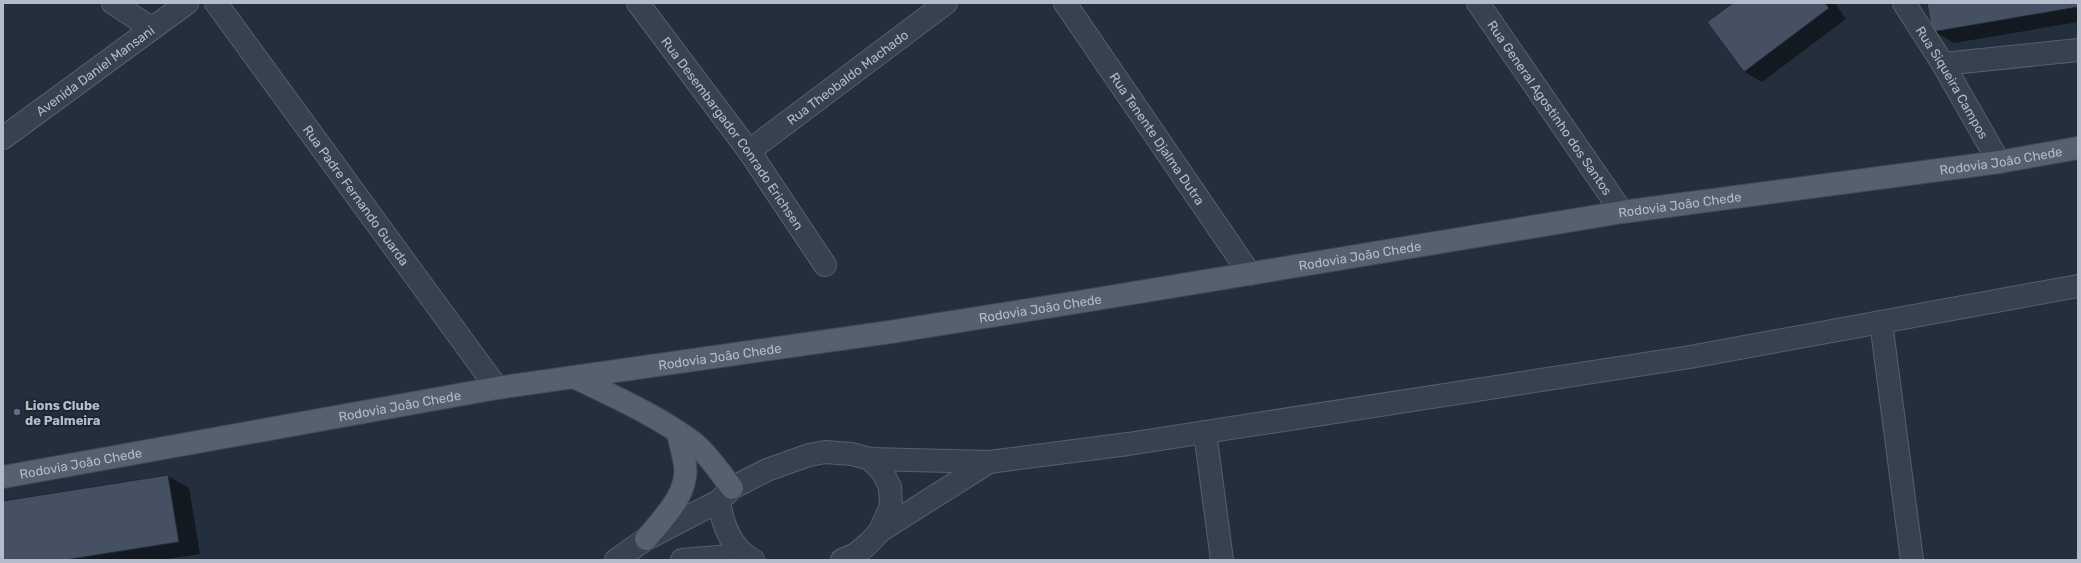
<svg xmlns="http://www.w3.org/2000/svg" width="2081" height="563" font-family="Rubik,sans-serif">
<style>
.shadow{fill:#0007}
.building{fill:#455162;stroke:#1f2835}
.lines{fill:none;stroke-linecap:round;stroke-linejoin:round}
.minor-casing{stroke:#565f6c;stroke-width:24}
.major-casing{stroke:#414a57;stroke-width:24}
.minor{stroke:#38414e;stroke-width:22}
.major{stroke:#56606e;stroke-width:22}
.service-dot{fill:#5c6f8a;stroke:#1d2633;stroke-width:1.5}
.labels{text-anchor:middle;stroke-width:4;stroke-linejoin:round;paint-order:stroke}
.street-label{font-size:13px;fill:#b4bcc9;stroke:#1d2633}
.poi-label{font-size:13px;font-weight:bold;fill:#b4bcc9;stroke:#1d2633;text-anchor:start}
</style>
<rect width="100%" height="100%" fill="#242f3e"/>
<g class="shadow">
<path d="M1734 3H1835L1846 19 1762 82 1745 72 1708 23Z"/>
<path d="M1928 3H2078V22L1954 43 1933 31Z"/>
<path d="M168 476 189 488 200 554 160 560H3V502Z"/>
</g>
<g class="building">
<path d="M1733 3H1825L1829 8 1744 72 1707 22Z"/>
<path d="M1927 3H2078V7L1932 32Z"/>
<path d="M168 475 179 542 65 560H3V501Z"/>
</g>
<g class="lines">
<g class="minor-casing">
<g id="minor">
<path d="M113 3 151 28"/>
<path id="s1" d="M216 3 497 388"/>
<path id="s2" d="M638 3 749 151 825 265"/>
<path id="s3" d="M1065 3 1250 274"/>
<path id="s4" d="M1478 3 1622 212"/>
<path id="s5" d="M1904 3 1943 64 1999 162"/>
<path d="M1943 64 2078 50"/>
<path id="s6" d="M3 138 187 3"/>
<path id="s7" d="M749 151 946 3"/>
<path d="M1881 322 1912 560"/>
<path d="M1205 432 1222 560"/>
<path d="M870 459 989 462 1128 444 1690 357 2078 286"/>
<path d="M880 531 989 462"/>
<path d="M616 560 646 539 719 501"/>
<path d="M682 560 743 555"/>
<path d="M753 560C732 550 722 524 719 501L732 488 767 470 809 455 825 452 852 454 870 459 882 471 890 487 891 506 880 531 869 543 856 554 842 560"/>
</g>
</g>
<g class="major-casing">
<g id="major">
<path d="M574 377C615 397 658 416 694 443 709 455 720 473 732 488"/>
<path id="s8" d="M3 477 497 388 890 332 1085 301 1622 212 1999 162 2078 148"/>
<path d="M646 539C664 517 689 494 685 464 683 453 680 443 678 433"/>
</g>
</g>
<use href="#minor" class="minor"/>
<use href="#major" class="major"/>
</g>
<circle class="service-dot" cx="17" cy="412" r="4"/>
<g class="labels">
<g class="street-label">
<text dy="5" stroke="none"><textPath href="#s6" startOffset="114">Avenida Daniel Mansani</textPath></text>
<text dy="5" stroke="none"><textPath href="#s7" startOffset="123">Rua Theobaldo Machado</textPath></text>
<text dy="5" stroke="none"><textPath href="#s5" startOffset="93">Rua Siqueira Campos</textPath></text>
<text dy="5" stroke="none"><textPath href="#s4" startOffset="127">Rua General Agostinho dos Santos</textPath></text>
<text dy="5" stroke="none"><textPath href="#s2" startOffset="161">Rua Desembargador Conrado Erichsen</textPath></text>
<text dy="5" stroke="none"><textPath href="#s3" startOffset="164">Rua Tenente Djalma Dutra</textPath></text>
<text dy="5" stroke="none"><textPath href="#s8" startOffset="2023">Rodovia João Chede</textPath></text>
<text dy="5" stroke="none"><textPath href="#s1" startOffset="238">Rua Padre Fernando Guarda</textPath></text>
<text dy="5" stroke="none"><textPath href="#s8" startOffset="1699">Rodovia João Chede</textPath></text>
<text dy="5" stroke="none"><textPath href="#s8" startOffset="1375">Rodovia João Chede</textPath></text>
<text dy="5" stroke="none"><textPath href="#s8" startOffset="1051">Rodovia João Chede</textPath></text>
<text dy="5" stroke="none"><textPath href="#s8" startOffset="727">Rodovia João Chede</textPath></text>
<text dy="5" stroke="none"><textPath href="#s8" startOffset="403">Rodovia João Chede</textPath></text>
<text dy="5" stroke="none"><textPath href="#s8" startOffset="79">Rodovia João Chede</textPath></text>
</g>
<g class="poi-label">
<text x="25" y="410">Lions Clube<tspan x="25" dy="15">de Palmeira</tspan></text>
</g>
</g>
<rect width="2081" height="563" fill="none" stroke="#b4bcc9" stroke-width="8"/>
</svg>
